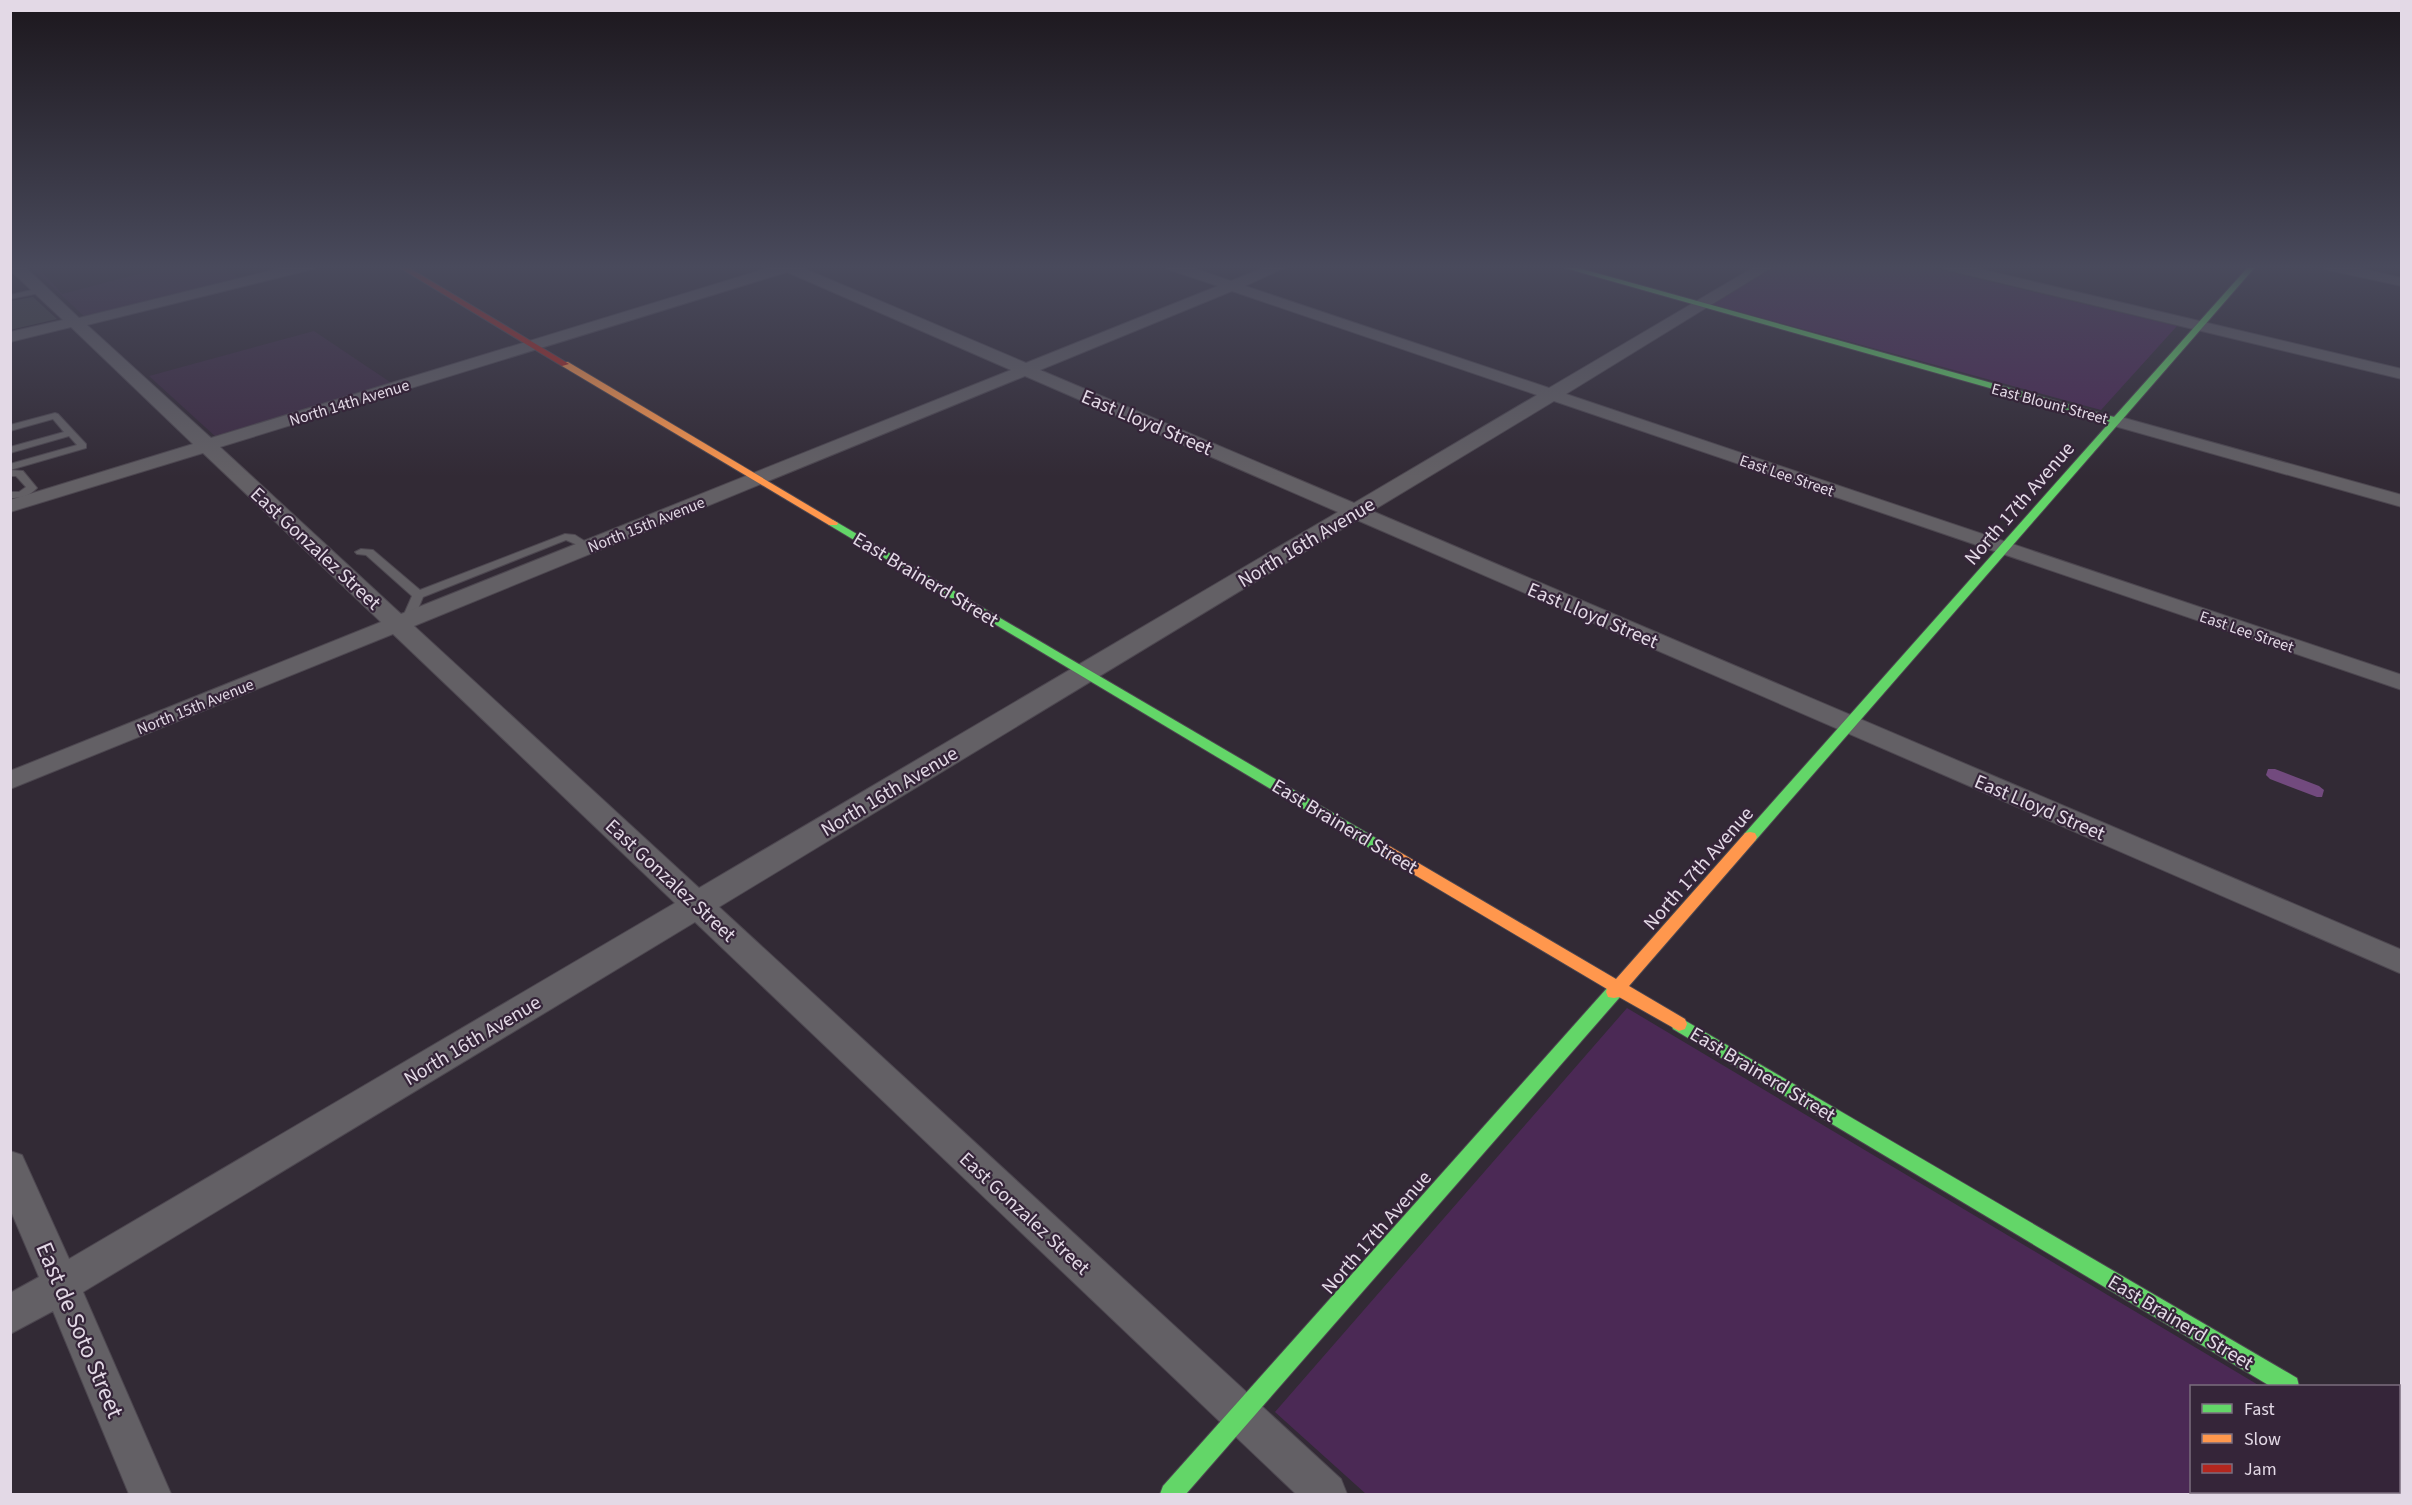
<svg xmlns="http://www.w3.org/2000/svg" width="2412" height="1505" font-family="'Source Sans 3',sans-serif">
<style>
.built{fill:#3e2c44}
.green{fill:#4b2955}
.water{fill:#724a7e}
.building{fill:#424244}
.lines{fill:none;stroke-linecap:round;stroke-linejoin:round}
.lane-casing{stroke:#4d4750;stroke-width:2}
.street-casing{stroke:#4d4750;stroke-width:2}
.fast-casing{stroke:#4d4750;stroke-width:2}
.slow-casing{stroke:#4d4750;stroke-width:2}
.jam-casing{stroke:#4d4750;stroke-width:2}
.lane{fill:#636065;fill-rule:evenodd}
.street{fill:#636065;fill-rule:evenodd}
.fast{fill:#63d668;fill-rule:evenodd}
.slow{fill:#ff974d;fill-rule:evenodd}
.jam{fill:#b3261e;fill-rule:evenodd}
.labels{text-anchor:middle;stroke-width:4.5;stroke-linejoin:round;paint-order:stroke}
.far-street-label{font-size:16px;fill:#e3d9e6;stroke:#352539}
.street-label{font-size:20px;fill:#e3d9e6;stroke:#352539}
.near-street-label{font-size:24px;fill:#e3d9e6;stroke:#352539}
</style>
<rect width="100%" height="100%" fill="#322a35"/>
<g class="built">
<path d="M30 266H37L62 294 169 266H222L241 280 86 318Z"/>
<path d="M314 331 393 384 217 438 149 376Z"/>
</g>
<g class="green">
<path d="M1776 266H1925L2177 326 2101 410 1711 304Z"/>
<path d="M1627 1008 2260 1386H2192V1492H2398L2399 1469 2401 1471V1494H1366L1275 1412Z"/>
</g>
<path class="water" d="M2268 769H2275L2319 786 2324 790 2322 797H2317L2270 779 2266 775Z"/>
<path class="building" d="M33 297 57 319 10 330V301Z"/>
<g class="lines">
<g class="lane-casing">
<g id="lane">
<path d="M41 288H44V292L10 299V295Z"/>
<path d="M55 413 58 414 86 444V448L10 470V464L77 445 69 436 10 453V447L64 432 53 419 10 431V425Z"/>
<path d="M10 470 23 471 37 488C29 496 22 498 10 498V492H19L26 487 16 476H10Z"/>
<path d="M565 534 575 535 594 547 589 550 566 540 423 597 413 621 407 625 401 621 412 596 366 555 357 554 355 552 361 549 373 550 420 590Z"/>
</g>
</g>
<g class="street-casing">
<g id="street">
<path d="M10 266H24L79 318 289 266H315L313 269 87 325 211 438 775 266H798L1026 363 1218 286 1167 269 1165 266H1187L1231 281 1268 266H1288L1245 286 1549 388 1756 266H1774L1566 394 2402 675V690L1554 401 1372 511 2402 950V974L1357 520 719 907 1341 1479 1347 1494H1296L695 922 83 1292 171 1494H129L53 1311 10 1334V1293L39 1277 10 1209V1151L22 1155 69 1259 675 903 393 634 10 789V771L381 622 203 453 10 512V500L193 444 71 327 10 342V332L63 320 10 270ZM787 272 1011 370 401 614 220 447ZM1232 291 1537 395 1354 503 1040 370ZM1025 376 1338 512 699 888 414 626Z"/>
<path d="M1940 266H1967L2402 369V379L1947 270Z"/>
<path d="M2321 266H2350L2402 278V286L2328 270Z"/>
<path d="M2117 416 2402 495V507L2111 425 2108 421 2111 417Z"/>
<path d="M2398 1430 2402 1432V1474L2398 1472Z"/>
</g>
</g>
<g class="fast-casing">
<g id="fast">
<path d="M1558 266H1571L2114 417 2249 266H2256L1755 841H1745L1743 837 1745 833 2110 422Z"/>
<path d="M833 520 1386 844 1388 848 1386 852H1376L829 525 828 523Z"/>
<path d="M1614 986 1620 987 1622 992 1620 997 1186 1494H1160L1163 1486 1608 987Z"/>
<path d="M1679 1017 2297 1378 2299 1386H2270L1673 1029 1671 1024 1673 1019Z"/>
</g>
</g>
<g class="slow-casing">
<g id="slow">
<path d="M562 362H568L838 523 837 525H829L562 366Z"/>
<path d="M1750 832 1755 833 1757 837 1755 841 1629 986 1685 1019 1687 1024 1685 1029 1679 1031 1619 997 1614 998 1608 997 1606 992 1607 989 1376 852 1374 848 1376 844H1386L1616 979 1745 833Z"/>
</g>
</g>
<g class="jam-casing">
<path id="jam" d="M397 266H406L569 364 562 366Z"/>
</g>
<use href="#lane" class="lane"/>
<use href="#street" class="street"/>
<use href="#fast" class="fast"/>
<use href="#slow" class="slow"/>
<use href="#jam" class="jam"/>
</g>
<linearGradient id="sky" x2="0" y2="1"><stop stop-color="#1c171d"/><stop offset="0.56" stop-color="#494a5c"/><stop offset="1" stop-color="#494a5c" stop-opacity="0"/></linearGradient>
<rect width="2412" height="477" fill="url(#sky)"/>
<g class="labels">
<g class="far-street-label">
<text transform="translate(349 402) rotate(-17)" y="6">North 14th Avenue</text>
<text transform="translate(2050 403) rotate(15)" y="6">East Blount Street</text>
<text transform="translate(1787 475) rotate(19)" y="6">East Lee Street</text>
<text transform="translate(646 524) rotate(-22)" y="6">North 15th Avenue</text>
<text transform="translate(2247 631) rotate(19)" y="6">East Lee Street</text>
<text transform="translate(195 706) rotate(-22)" y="6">North 15th Avenue</text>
</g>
<g class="street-label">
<text transform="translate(1147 422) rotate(23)" y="7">East Lloyd Street</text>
<text transform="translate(2019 503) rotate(-49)" y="7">North 17th Avenue</text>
<text transform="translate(1306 542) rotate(-31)" y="7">North 16th Avenue</text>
<text transform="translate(316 548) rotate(43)" y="7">East Gonzalez Street</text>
<text transform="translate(926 579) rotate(31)" y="7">East Brainerd Street</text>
<text transform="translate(1593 615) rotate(23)" y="7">East Lloyd Street</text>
<text transform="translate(889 791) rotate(-31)" y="7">North 16th Avenue</text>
<text transform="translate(2040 807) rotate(23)" y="7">East Lloyd Street</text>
<text transform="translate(1345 826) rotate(31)" y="7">East Brainerd Street</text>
<text transform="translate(1698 868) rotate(-49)" y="7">North 17th Avenue</text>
<text transform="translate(671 880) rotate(43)" y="7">East Gonzalez Street</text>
<text transform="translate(472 1040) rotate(-31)" y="7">North 16th Avenue</text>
<text transform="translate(1763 1074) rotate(31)" y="7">East Brainerd Street</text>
<text transform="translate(1025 1213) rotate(43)" y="7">East Gonzalez Street</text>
<text transform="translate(1376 1232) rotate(-49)" y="7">North 17th Avenue</text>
<text transform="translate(2181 1322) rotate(31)" y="7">East Brainerd Street</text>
</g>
<g class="near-street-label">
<text transform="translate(80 1330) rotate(67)" y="8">East de Soto Street</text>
</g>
</g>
<rect width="2412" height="1505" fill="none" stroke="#e3d9e6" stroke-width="24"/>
<rect x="2190" y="1385" width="210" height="108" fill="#352539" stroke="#7b6d7e" stroke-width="1.5"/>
<rect x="2202" y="1404" width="30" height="9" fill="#63d668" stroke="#7b6d7e" stroke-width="1.5"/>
<text x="2244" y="1415" font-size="18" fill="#e3d9e6">Fast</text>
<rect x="2202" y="1434" width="30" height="9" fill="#ff974d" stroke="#7b6d7e" stroke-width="1.5"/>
<text x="2244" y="1445" font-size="18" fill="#e3d9e6">Slow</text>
<rect x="2202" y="1464" width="30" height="9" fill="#b3261e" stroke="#7b6d7e" stroke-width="1.5"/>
<text x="2244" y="1475" font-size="18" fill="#e3d9e6">Jam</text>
</svg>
